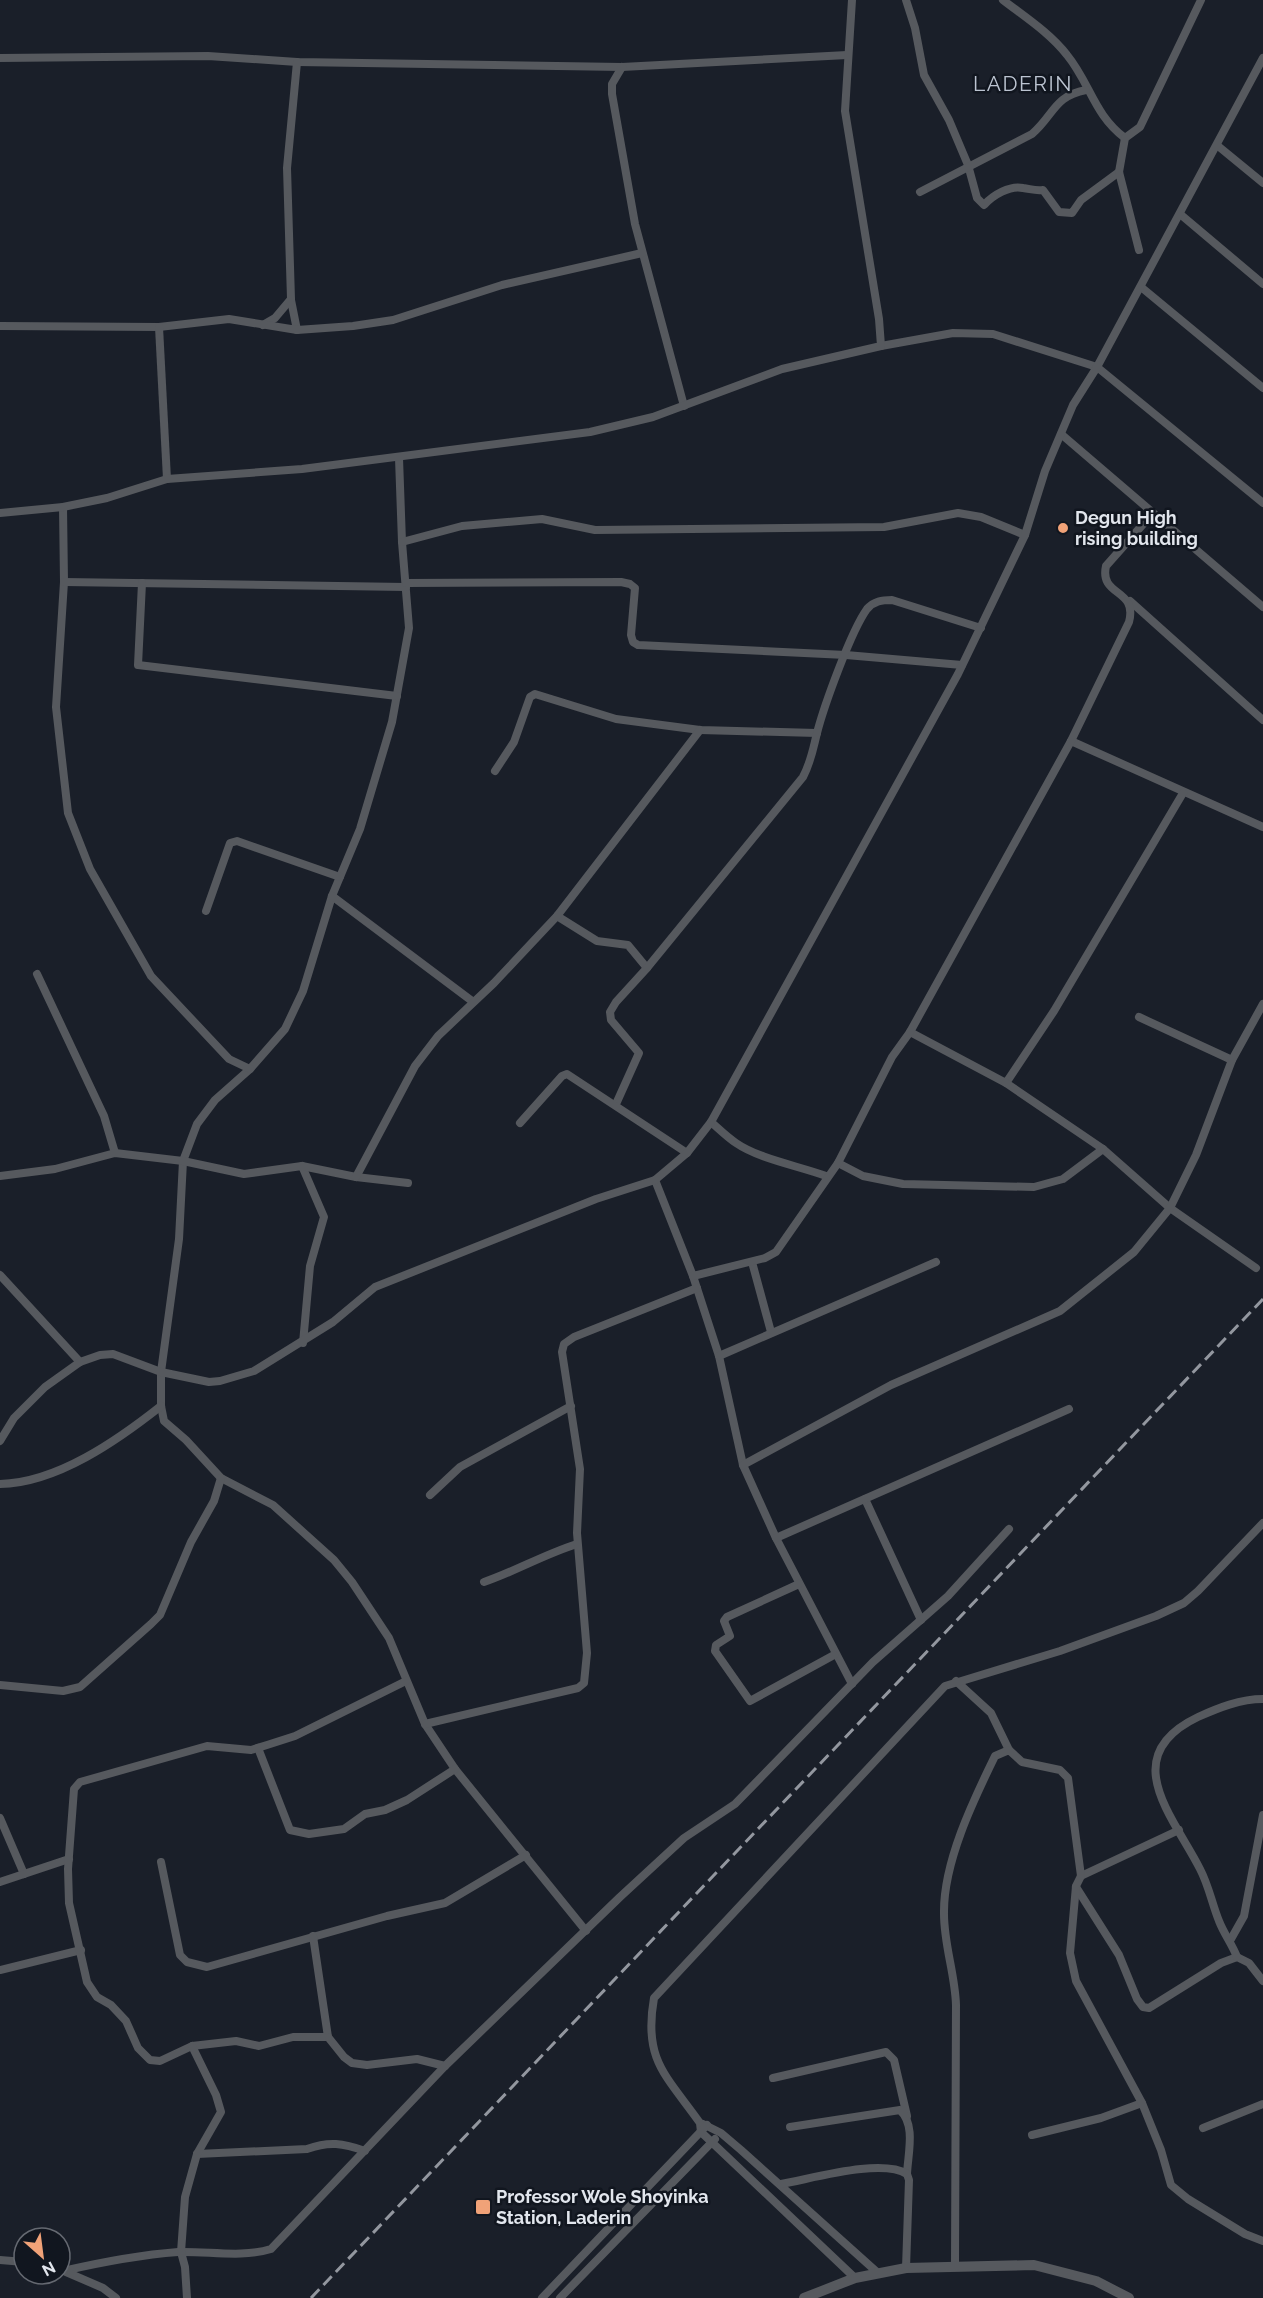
<svg xmlns="http://www.w3.org/2000/svg" width="1263" height="2298" font-family="Raleway,sans-serif">
<style>
.lines{fill:none;stroke-linecap:round;stroke-linejoin:round}
.minor{stroke:#56595e;stroke-width:8}
.tertiary{stroke:#56595e;stroke-width:10}
.rail{stroke:#93979f;stroke-width:3;stroke-dasharray:12 6;stroke-linecap:butt}
.poi-dot{fill:#f0a278;stroke:#11161f;stroke-width:2}
.labels{text-anchor:middle;stroke-width:5;stroke-linejoin:round;paint-order:stroke}
.poi-label{font-size:18px;font-weight:bold;fill:#e2e6ed;stroke:#11161f;text-anchor:start}
.quarter-label{font-size:21px;letter-spacing:1.5px;fill:#bcc4d1;stroke:#11161f}
</style>
<rect width="100%" height="100%" fill="#1a1f29"/>
<g class="lines">
<g class="minor">
<path d="M906 0 915 28 924 75 949 120 968 165 977 198 984 205C993 195 1010 185 1023 188 1031 189 1035 191 1043 190L1059 212 1072 213 1081 200 1119 172"/>
<path d="M1003 0C1025 17 1050 33 1067 55 1090 83 1094 115 1125 138"/>
<path d="M0 58 208 56 297 62 622 67 847 55"/>
<path d="M622 67 612 84V94L635 224 684 406"/>
<path d="M1218 146 1263 183"/>
<path d="M920 192 1032 134C1054 115 1054 96 1086 90"/>
<path d="M1180 214 1263 284"/>
<path d="M1139 250 1119 172 1125 138 1140 127 1201 0"/>
<path d="M1141 287 1263 388"/>
<path d="M291 300 297 330"/>
<path d="M263 325 275 318 291 299 287 168 297 62"/>
<path d="M0 326 159 327 229 319 297 330 353 326 393 320 502 285 642 253"/>
<path d="M159 327 167 479"/>
<path d="M881 346 953 333 993 334 1097 367 1263 503"/>
<path d="M1061 434 1263 607"/>
<path d="M399 458 402 542 409 628 392 722 360 829 332 896 303 991 285 1029 250 1069 215 1100 197 1124 183 1161 179 1239 161 1372V1406L164 1421 186 1440 221 1478 273 1505 334 1560 352 1582 389 1638 425 1724 455 1769 586 1931"/>
<path d="M63 507 64 582 56 707 68 813 90 869 151 976 229 1059 250 1069"/>
<path d="M0 513 63 507 107 498 167 479 302 469 590 432 653 417 782 369 881 346 879 319 845 111 852 0"/>
<path d="M402 542 462 526 542 519 595 530 884 527 958 513 981 517 1025 535"/>
<path d="M64 582 406 587"/>
<path d="M142 583 138 665 397 696"/>
<path d="M406 583 621 582 630 584 635 588 631 635 633 642 638 645 846 655 962 665"/>
<path d="M1130 601 1263 720"/>
<path d="M1071 741 1263 827"/>
<path d="M495 771 514 742 530 697 535 694 616 719 700 730 817 733"/>
<path d="M332 896 472 1001"/>
<path d="M206 911 230 843 237 841 340 877"/>
<path d="M557 916 597 941 628 945 647 968"/>
<path d="M37 974 104 1116 115 1153"/>
<path d="M1139 1017 1232 1060"/>
<path d="M910 1032 1006 1083 1054 1011 1183 793"/>
<path d="M1006 1083 1103 1149 1170 1208 1256 1268"/>
<path d="M616 1104 639 1053 611 1020 610 1012 616 1002 647 968 803 777C811 762 813 749 817 733 824 706 851 631 867 609 874 601 882 600 892 600L981 628"/>
<path d="M711 1122C719 1129 727 1137 736 1143 759 1159 799 1166 826 1176"/>
<path d="M520 1123 562 1076 567 1074 687 1153"/>
<path d="M838 1163 863 1176 903 1184 1034 1187 1063 1179 1103 1149"/>
<path d="M302 1166 324 1217 310 1266 303 1343"/>
<path d="M0 1176 55 1169 115 1153 183 1161 244 1174 302 1166 356 1177 408 1183"/>
<path d="M356 1177 415 1066 438 1036 494 983 557 916 700 730"/>
<path d="M655 1180 693 1276 719 1356 743 1465 776 1538 852 1684"/>
<path d="M752 1262 771 1332"/>
<path d="M0 1275 80 1362"/>
<path d="M693 1276 765 1258 776 1252 838 1163 892 1057 910 1032 1071 741 1129 622C1138 588 1099 597 1106 566L1153 513"/>
<path d="M719 1356 936 1262"/>
<path d="M0 1441 14 1418 45 1387 80 1362 100 1355 113 1354 161 1372 209 1382 220 1381 254 1371 333 1322 375 1287 596 1199 655 1180 687 1153 711 1122 958 674 1025 535 1045 471 1073 405 1097 367 1263 58"/>
<path d="M743 1465 891 1385 1060 1311 1134 1252 1170 1208 1196 1155 1232 1060 1263 1004"/>
<path d="M0 1484C57 1483 118 1440 161 1406"/>
<path d="M430 1495 460 1467 571 1406"/>
<path d="M865 1499 921 1620"/>
<path d="M776 1538 1069 1409"/>
<path d="M484 1582C516 1571 545 1554 577 1544"/>
<path d="M799 1584 727 1617 724 1621 730 1636 716 1645 715 1651 750 1701 834 1655"/>
<path d="M956 1681 991 1713 1009 1750"/>
<path d="M0 1685 63 1691 80 1687 151 1624 160 1615 191 1542 214 1501 221 1478"/>
<path d="M425 1724 578 1688 584 1683 587 1653 577 1533 580 1469 562 1352 564 1344 574 1337 697 1288"/>
<path d="M258 1748 290 1830 309 1834 344 1829 365 1814 385 1810 407 1800 455 1769"/>
<path d="M0 1818 24 1874"/>
<path d="M161 1862 180 1955 187 1962 207 1967 387 1916 445 1903 526 1855"/>
<path d="M1081 1876 1179 1830"/>
<path d="M0 1882 69 1859"/>
<path d="M1076 1887 1119 1955 1137 1999 1143 2007 1149 2008 1221 1963 1237 1957 1249 1963 1263 1981"/>
<path d="M313 1936 328 2037 344 2057 352 2063 367 2065 417 2059 445 2066"/>
<path d="M1231 1939 1244 1916 1263 1815"/>
<path d="M1237 1957C1232 1944 1224 1934 1219 1921 1212 1904 1209 1886 1200 1869 1173 1816 1116 1756 1198 1717 1218 1708 1240 1699 1263 1699"/>
<path d="M0 1970 81 1950"/>
<path d="M328 2037H293L259 2046 236 2041 192 2046 160 2061 150 2060 138 2048 126 2021 111 2005 97 1997 87 1982 69 1903 68 1869 74 1789 80 1782 207 1746 251 1750 267 1745 295 1736 406 1681"/>
<path d="M773 2078 886 2052 894 2060 907 2116"/>
<path d="M703 2124 721 2133 741 2150 878 2273"/>
<path d="M790 2127 900 2110C916 2125 908 2153 907 2174"/>
<path d="M1203 2128 1263 2104"/>
<path d="M1032 2135 1101 2118 1142 2103"/>
<path d="M197 2154 307 2149C329 2141 343 2143 365 2151"/>
<path d="M781 2184C811 2179 881 2158 907 2174L909 2180 906 2268"/>
<path d="M0 2260 24 2262"/>
<path d="M955 2266 956 2005C955 1974 944 1945 944 1914 943 1863 973 1801 995 1756L1009 1750 1022 1762 1060 1770 1068 1778 1081 1876 1076 1886 1070 1953 1076 1981 1142 2103 1161 2150 1171 2185 1188 2199 1245 2234 1263 2241"/>
<path d="M63 2271C102 2262 139 2255 178 2252 209 2251 242 2258 271 2249L445 2066 620 1897 684 1838 735 1804 873 1662 948 1596 1009 1529"/>
<path d="M66 2272 103 2288 116 2298"/>
<path d="M855 2278 701 2132 700 2123C666 2075 643 2060 654 1998L945 1686 1060 1651 1156 1616 1184 1603 1198 1591 1263 1523"/>
<path d="M187 2298 185 2267 181 2252 185 2197 197 2154 221 2112 216 2095 192 2046"/>
<path d="M542 2298 707 2125"/>
<path d="M560 2298 715 2139"/>
</g>
<path class="tertiary" d="M804 2298 855 2278 906 2268 1034 2265 1096 2281 1129 2298"/>
<path class="rail" d="M311 2298 1263 1299"/>
</g>
<g class="poi-dot">
<circle cx="1063" cy="528" r="6"/>
<rect x="475" y="2199" width="16" height="16" rx="3"/>
</g>
<g class="labels">
<g class="poi-label">
<text x="1075" y="524">Degun High<tspan x="1075" dy="21">rising building</tspan></text>
<text x="496" y="2203">Professor Wole Shoyinka<tspan x="496" dy="21">Station, Laderin</tspan></text>
</g>
<g class="quarter-label">
<text x="1023" y="91">LADERIN</text>
</g>
</g>
<g transform="translate(42 2256) rotate(152)"><circle r="28" fill="#11161f" stroke="#656971" stroke-width="1.5"/>
<path d="M0-4.5L10 22L0 15L-10 22Z" fill="#f0a278"/>
<text y="-9" font-size="16" font-weight="bold" text-anchor="middle" fill="#e2e6ed">N</text>
</g>
</svg>
